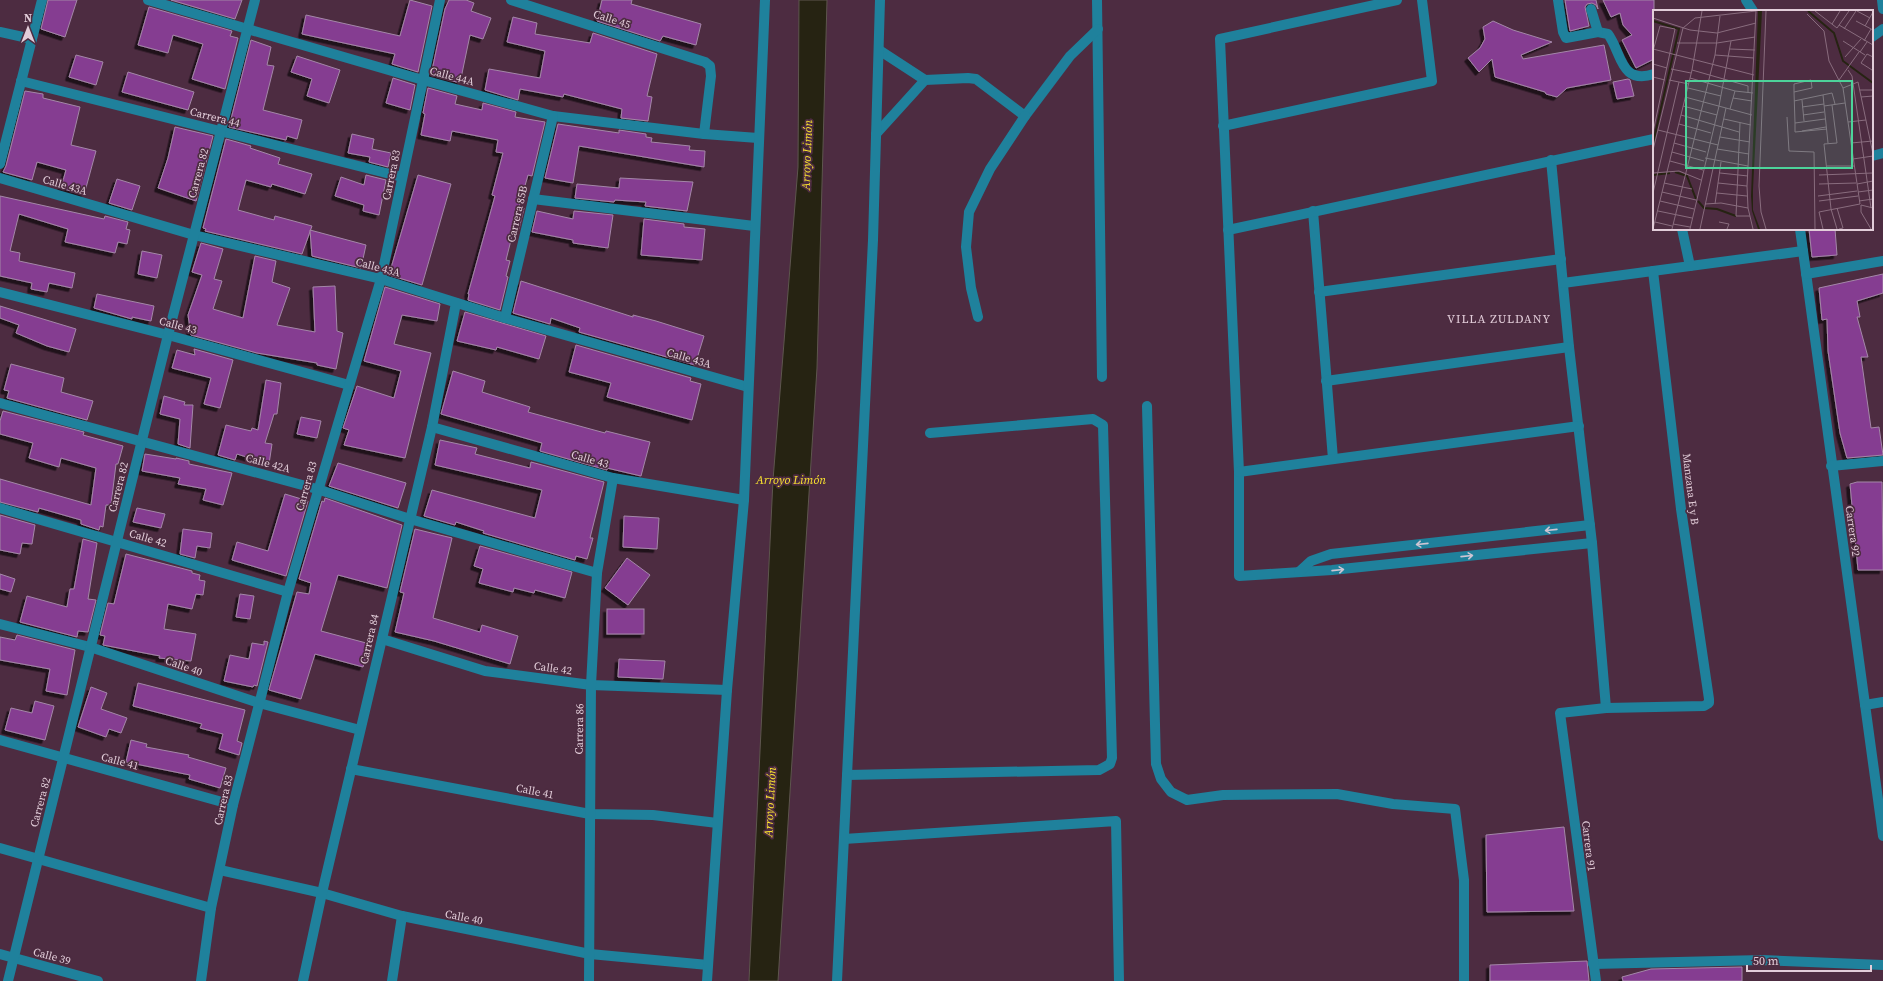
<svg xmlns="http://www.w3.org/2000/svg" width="1883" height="981" font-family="'Source Serif 4',serif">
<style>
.water{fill:#262312;stroke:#5e564e}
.building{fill:#853c91;stroke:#a487a8;filter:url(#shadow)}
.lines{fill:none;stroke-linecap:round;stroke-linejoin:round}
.minor{stroke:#1f819c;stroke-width:10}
.oneway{stroke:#cec5d3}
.labels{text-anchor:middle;stroke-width:3.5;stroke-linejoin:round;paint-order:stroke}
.street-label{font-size:11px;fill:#e2cdd9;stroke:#4d2c41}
.water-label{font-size:12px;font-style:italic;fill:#fbe52f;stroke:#4d2c41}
.neighbourhood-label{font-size:12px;letter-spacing:1px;fill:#e2cdd9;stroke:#4d2c41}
.inset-river{fill:none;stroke:#262312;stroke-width:2}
.inset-road{fill:none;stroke:#896c7e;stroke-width:1}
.view{fill:#4cd39a;fill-opacity:0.15;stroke:#4cd39a;stroke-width:2}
.inset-edge{fill:none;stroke:#e2cdd9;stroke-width:2}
</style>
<defs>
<filter id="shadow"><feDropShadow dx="-3.5" dy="3.5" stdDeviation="0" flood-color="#0009"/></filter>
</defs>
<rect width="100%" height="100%" fill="#4d2c41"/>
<path class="water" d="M799 0H827L817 368 778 981H749L773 480 798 167Z"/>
<g class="building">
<path d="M48 0H77L65 37 41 29Z"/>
<path d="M171 0H242L235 19Z"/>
<path d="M410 0 432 6 418 72 392 64 395 54 302 34 306 15 400 36Z"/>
<path d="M449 0H466L474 3 471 11 491 18 483 39 470 35 460 83 431 75 445 9Z"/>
<path d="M602 0H632L631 4 701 24 696 45 663 36 660 41 597 21Z"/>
<path d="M1565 0H1596L1598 9 1596 5 1592 3 1587 4 1585 7 1589 26 1570 31Z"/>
<path d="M1603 0H1654V59L1636 68 1622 40 1632 35 1623 25 1620 13 1611 17Z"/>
<path d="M149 7 232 31 230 36 238 38 225 89 192 79 203 44 173 35 168 53 138 45Z"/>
<path d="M513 17 537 23 535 34 590 43 593 33 657 54 647 96 652 97 648 121 621 118 622 109 564 94 563 97 520 89 518 100 485 90 489 69 540 78 545 51 507 42Z"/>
<path d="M1493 21 1513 30 1552 42 1521 55 1523 59 1604 45 1611 80 1567 88 1557 97 1546 94 1545 92 1495 77 1492 59 1479 72 1468 58 1480 48 1485 39 1483 27Z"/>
<path d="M251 40 271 47 267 65 274 66 263 110 302 120 297 139 287 136 286 140 229 127Z"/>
<path d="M76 55 103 62 96 85 69 77Z"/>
<path d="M297 56 340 70 329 103 307 96 312 79 291 72Z"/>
<path d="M128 72 194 92 188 110 122 92Z"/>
<path d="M393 78 415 85 410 110 386 103Z"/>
<path d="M1628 79 1630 80 1634 96 1617 99 1613 82Z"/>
<path d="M428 88 457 96 455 104 482 110 483 103 516 112 515 117 545 122 532 176 528 175 519 207 524 208 519 229 514 228 506 260 510 261 506 276 508 277 500 310 468 300 469 294H468L495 196 492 195 503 153 496 152 498 140 452 131 450 141 421 135 425 114 423 113Z"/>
<path d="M25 91 43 94V98L80 107 71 145 96 151 84 195 61 188 66 170 37 162 32 180 3 172 6 166Z"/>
<path d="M558 124 619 133V130L646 134V137L652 138 651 142 690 146 689 150 705 151 704 167 579 146 573 183 545 178Z"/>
<path d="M175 127 213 136 196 201 158 188 168 158Z"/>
<path d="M352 134 374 139 372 149 391 153 388 167 369 162 370 157 348 153Z"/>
<path d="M226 139 251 146 250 148 280 158 278 164 312 174 305 194 272 184 271 187 246 180 238 210 274 220 275 216 312 226 302 254 205 231 206 229 203 228Z"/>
<path d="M366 175 386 180 379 215 363 211 364 205 335 196 341 177 364 185Z"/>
<path d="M418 175 451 184 422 285 389 275Z"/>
<path d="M620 178 693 182 687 211 645 206 646 202 615 200 614 202 575 198 577 184 619 188Z"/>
<path d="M117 179 140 186 132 210 109 203Z"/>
<path d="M0 196 104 219 105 216 128 222 126 229 130 230 127 244 118 242 115 253 65 242 68 229 19 214 10 251 20 253 19 261 75 273 72 288 49 283 47 292 31 289 32 283 0 276Z"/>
<path d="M537 211 573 219 574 211 613 215 608 248 573 243V240L532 232Z"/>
<path d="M644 219 684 224V227L705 229 702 260 641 255Z"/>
<path d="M1809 229H1835L1837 255 1812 257Z"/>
<path d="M310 230 366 245 361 268 312 256Z"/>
<path d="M201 243 223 249 214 279 222 281 213 309 243 318 255 256 276 261 272 282 290 288 277 325 315 332 313 287 335 286 337 331 343 333 336 369 317 365V363L257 353 191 335 188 315 202 275 192 272Z"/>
<path d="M142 251 162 255 157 278 138 274Z"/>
<path d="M1883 274V293L1857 301 1860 317H1857L1868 357H1861L1871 428 1879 427 1883 455 1847 458 1840 433 1828 351 1827 319 1822 320 1819 288Z"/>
<path d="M521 281 633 317V315L656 321 704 336 695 365 579 332 580 328 551 318 550 324 513 313Z"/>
<path d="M385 287 440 304 437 321 402 315 394 344 431 353 405 458 344 445 349 430 343 428 357 386 394 398 401 371 364 361Z"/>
<path d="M97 294 154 306 151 321 132 317V319L94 308Z"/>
<path d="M0 306 76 329 69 352 47 346 16 333 19 325 0 318Z"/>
<path d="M465 312 546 336 539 359 497 347 496 350 457 341Z"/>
<path d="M576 345 691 378 690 381 701 384 692 420 607 397 611 383 569 372Z"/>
<path d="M194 349 233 360 220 408 204 404 211 378 172 368 177 350 195 355Z"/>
<path d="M11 364 64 378 61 392 93 401 87 420 7 398 9 391 4 390Z"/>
<path d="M453 371 485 381 482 392 530 407 528 412 605 433 606 431 650 442 641 476 607 468V470L540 451 542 443 441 414Z"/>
<path d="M266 380 281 383 277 414H274L265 443 272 444 269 464 237 454 235 460 218 455 226 425 251 431 252 428 258 430Z"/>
<path d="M164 396 185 402 184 405H193L190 448 178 444 180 419 160 414Z"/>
<path d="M3 411 84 432 83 435 123 446 118 464H116L111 505H106L103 527 100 526 99 530 81 524V520L39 508 38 512 0 502V479L91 505 96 468 61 458 59 467 29 458 33 443 0 434V421Z"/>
<path d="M301 417 321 421 317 438 297 434Z"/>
<path d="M440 440 477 448 475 454 530 468 531 462 604 482 590 538H593L587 559 576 556 575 560 483 533 484 531 456 522 455 525 424 516 432 490 535 518 542 490 435 465Z"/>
<path d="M145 454 176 459V458L189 461V464L232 473 223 505 203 500 206 489 178 484 180 478 142 471Z"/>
<path d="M338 463 406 483 398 508 329 486Z"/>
<path d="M1857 482H1882L1883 570H1858L1850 484Z"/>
<path d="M285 494 308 501 286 576 232 560 237 542 268 551Z"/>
<path d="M325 498 402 525 387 588 338 575 321 631 370 644 363 667 315 654 301 699 269 690 297 592 309 594 311 583 299 579 322 501 324 502Z"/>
<path d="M137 508 165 514 161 528 133 522Z"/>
<path d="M0 515 35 525 32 544 22 543 20 554 0 550Z"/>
<path d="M624 516 659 518 657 549 623 547Z"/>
<path d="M183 529 212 533 210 548 197 546 195 558 180 554Z"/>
<path d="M415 529 452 538 433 618 480 632 482 625 518 636 510 664 434 641 395 632 404 593 400 592Z"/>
<path d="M83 539 97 543 88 599 96 600 88 632 78 631 77 637 20 622 27 596 67 607 70 589H74Z"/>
<path d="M480 546 572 572 565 598 535 590 534 593 514 588 513 592 479 583 483 569 474 566Z"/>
<path d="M126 554 192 571V573L200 575 199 580 205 581 203 595 196 594 192 609 168 604 164 629 196 634 191 661 159 658 160 656 103 645 105 636 100 635 108 603 114 604Z"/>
<path d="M627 558 650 575 628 605 605 588Z"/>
<path d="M0 574 15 579 11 592 0 589Z"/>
<path d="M240 594 254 596 250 619 236 617Z"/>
<rect x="607" y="609" width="37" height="25"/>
<path d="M17 635 75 650 67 695 46 691 50 669 0 660V637L15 640Z"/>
<path d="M264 641 268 642 257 686 254 685 253 687 224 681 230 655 249 659 252 643 264 645Z"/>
<path d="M619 659 665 661 663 679 618 677Z"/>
<path d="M138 683 245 710 237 741 242 743 239 755 219 749 223 734 200 728 202 724 133 706Z"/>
<path d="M91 687 107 693 101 709 127 718 121 733 109 729 106 737 78 727Z"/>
<path d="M35 701 54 706 45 740 5 730 11 708 32 713Z"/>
<path d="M131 740 147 744 146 747 189 755 188 757 226 768 220 788 189 779 190 775 126 762Z"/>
<path d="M1564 827 1574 911 1487 912 1486 835Z"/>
<path d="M1587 961 1589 981H1490V965Z"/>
<path d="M1742 967V981H1623L1622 977 1651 969Z"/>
</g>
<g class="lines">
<g class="minor">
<path d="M148 0 423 80 553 116 704 134 758 138"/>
<path d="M511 0 705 62 710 66 711 76 704 134"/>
<path d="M1097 0 1102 377"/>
<path d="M1397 0 1220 39 1239 472V576L1332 570 1592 543"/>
<path d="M1558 0 1563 32 1566 38 1598 32 1608 34C1622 53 1620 85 1654 74"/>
<path d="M1746 0 1753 11"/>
<path d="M1882 0 1883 9"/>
<path d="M1591 9 1598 32"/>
<path d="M0 32 32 39"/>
<path d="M1872 37 1883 29"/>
<path d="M879 50 925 80"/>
<path d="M21 81 402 177"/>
<path d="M1223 126 1432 81 1422 0"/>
<path d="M876 134 925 80 968 78 976 79 1025 116 1070 56 1098 29"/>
<path d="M1872 156 1883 153"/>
<path d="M1551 160 1569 347 1592 543 1606 708"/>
<path d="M0 164 42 0"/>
<path d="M0 178 194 235 381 279 505 318 748 387"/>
<path d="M533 199 754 226"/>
<path d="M1313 211 1333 459"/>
<path d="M1682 229 1690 266"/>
<path d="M1800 229 1883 836"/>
<path d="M1228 230 1654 139"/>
<path d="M1806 274 1883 261"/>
<path d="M1563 283 1803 251"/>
<path d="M0 292 168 335 349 385"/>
<path d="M1319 292 1561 259"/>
<path d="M978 317 971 288 966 247 969 212 990 169 1025 116"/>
<path d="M505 318 553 116"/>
<path d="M1326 381 1569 347"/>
<path d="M0 403 317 489 410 519 597 573"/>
<path d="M1147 406 1156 764 1161 779 1171 792 1187 800 1223 795 1337 794 1393 804 1455 809 1464 880V981"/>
<path d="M432 427 613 478 744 500"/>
<path d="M1831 466 1883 461"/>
<path d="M1239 472 1579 426"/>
<path d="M0 508 288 592"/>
<path d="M1299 572 1311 561 1331 554 1590 525"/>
<path d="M0 624 90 647 259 703 360 730"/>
<path d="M382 639 485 671 591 685 727 690"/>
<path d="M1865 705 1883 702"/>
<path d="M0 740 233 805"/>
<path d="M351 769 590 814 653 815 717 823"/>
<path d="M847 775 1099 770 1110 764 1112 758 1103 425 1093 419 930 433"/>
<path d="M844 839 1116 821 1119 981"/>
<path d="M0 848 211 908"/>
<path d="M220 870 322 893 402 916 590 954 708 965"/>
<path d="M0 954 98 981"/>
<path d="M1593 964 1762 960 1883 965"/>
<path d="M8 981 168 335 255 0"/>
<path d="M201 981 211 908 233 805 288 592 381 279 440 0"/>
<path d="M303 981 322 893 432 427 456 303"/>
<path d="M392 981 402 916"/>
<path d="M589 981 591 685 597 573 613 478"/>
<path d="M707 981 727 690 744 500 765 0"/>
<path d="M837 981 873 240 880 0"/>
<path d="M1596 981 1560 713 1606 708 1704 706 1709 703V699L1681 509 1653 271"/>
</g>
</g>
<defs><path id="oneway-shaft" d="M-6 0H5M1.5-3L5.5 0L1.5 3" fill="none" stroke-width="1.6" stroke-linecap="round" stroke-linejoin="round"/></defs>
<g class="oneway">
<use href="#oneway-shaft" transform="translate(1551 530) rotate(174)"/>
<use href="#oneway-shaft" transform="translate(1422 544) rotate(174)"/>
<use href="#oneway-shaft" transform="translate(1467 556) rotate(-6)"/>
<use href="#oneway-shaft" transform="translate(1338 570) rotate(-6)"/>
</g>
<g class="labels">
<g class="street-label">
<text transform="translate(612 19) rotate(18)" y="4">Calle 45</text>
<text transform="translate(452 76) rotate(15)" y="4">Calle 44A</text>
<text transform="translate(215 117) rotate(14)" y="4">Carrera 44</text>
<text transform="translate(198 173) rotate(-75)" y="4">Carrera 82</text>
<text transform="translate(391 175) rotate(-78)" y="4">Carrera 83</text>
<text transform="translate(65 185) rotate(16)" y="4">Calle 43A</text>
<text transform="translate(517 214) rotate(-77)" y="4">Carrera 85B</text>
<text transform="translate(378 267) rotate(15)" y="4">Calle 43A</text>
<text transform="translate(178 325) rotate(15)" y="4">Calle 43</text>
<text transform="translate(689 358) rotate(16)" y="4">Calle 43A</text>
<text transform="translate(590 459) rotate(16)" y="4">Calle 43</text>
<text transform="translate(268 463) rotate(15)" y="4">Calle 42A</text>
<text transform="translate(306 486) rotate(-74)" y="4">Carrera 83</text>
<text transform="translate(118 487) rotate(-76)" y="4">Carrera 82</text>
<text transform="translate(1691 489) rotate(83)" y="4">Manzana E y B</text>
<text transform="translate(1853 531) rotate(82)" y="4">Carrera 92</text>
<text transform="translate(148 538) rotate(16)" y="4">Calle 42</text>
<text transform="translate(369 639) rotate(-77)" y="4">Carrera 84</text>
<text transform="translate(184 666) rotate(19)" y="4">Calle 40</text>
<text transform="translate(553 668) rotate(8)" y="4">Calle 42</text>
<text transform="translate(579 729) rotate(-89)" y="4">Carrera 86</text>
<text transform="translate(120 761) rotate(15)" y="4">Calle 41</text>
<text transform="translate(535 791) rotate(11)" y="4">Calle 41</text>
<text transform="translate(223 800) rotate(-77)" y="4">Carrera 83</text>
<text transform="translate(40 802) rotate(-75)" y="4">Carrera 82</text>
<text transform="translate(1589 846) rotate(83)" y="4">Carrera 91</text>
<text transform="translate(464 917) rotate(11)" y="4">Calle 40</text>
<text transform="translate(52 956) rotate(15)" y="4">Calle 39</text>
</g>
<g class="water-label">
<text transform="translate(807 155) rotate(-88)" y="4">Arroyo Limón</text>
<text x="791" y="484">Arroyo Limón</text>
<text transform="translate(770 802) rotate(-87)" y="4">Arroyo Limón</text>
</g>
<g class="neighbourhood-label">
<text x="1499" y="323">VILLA ZULDANY</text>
</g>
</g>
<g transform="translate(1653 10)">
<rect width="220" height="220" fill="#4d2c41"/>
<path d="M105 1H109L100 179V200L107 219H105L99 201 98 186Z" fill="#262312"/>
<path class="inset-river" d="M155 1 181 23 190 51 220 73M0 11 26 19 0 133M22 162 34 166 43 189M0 165 17 163M45 191 51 198 64 199 83 206"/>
<path class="inset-road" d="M113 1 106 176 108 202 113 219M162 1 184 18 196 1M204 1 217 8M154 4 171 21 176 51 190 78 207 194M0 8 37 20 64 23 103 13M203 11 220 20M179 14 187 1M186 15 220 35M212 16 220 2M191 19 203 1M190 31 212 45M211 31 218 19M24 33H64L102 27M0 39 101 65M77 39 102 40M0 41 7 16 22 19 0 122M207 42 214 32M62 45 101 48M192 47 208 29M0 54 14 58M18 59 38 63M39 60 95 76V83M195 60 199 66 218 198M219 60 208 53 214 44 220 47M0 67 12 70M37 68 82 81 100 83M16 70 36 74M186 70 206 42M35 78 68 86M190 78 205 72 220 144M207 80H220M141 82 159 78 158 70 141 74V82L142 113V122L174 119M170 85 175 133M32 87 99 105M208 87 220 86M80 88 99 91M149 90 151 111M141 91 179 83 182 94M179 95 184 133 171 134 178 199 184 219M30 96 64 105M171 96 192 93M149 97 171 94M77 99 82 81M28 105 86 122M150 105 171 102M134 107 136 141 161 142 162 219M71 109 98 115M195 112 213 110M87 113 83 206H97M142 113 172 109M26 114 58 123M5 120 65 135M149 121 173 117M67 127 97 132M21 133 53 142M198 133 220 131M64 139 96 144M0 140 30 18 42 8 103 1M19 142 51 151M52 148 95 156M200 149 220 146M17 151 50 160M174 156H201M0 163 26 161 48 170M67 163 95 166M166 165 220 163M11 173 39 179M65 173 94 176M166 174 203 173M204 174 220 171M9 182 43 190M205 182 220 180M0 183 26 72M64 183 94 186M165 186 204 181M7 191 41 199M166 191 205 186M206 191 220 189M52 194 68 193 95 198M62 194 68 152M208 195V202L218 219M208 195 220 198M184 198 190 218 186 219M5 201 39 208M2 212 19 216M66 212 76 214 74 219M20 214 37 217M0 219 39 60 49 1M19 219 62 45 67 6M37 219 66 96 78 31M47 219 73 98M100 219 95 198 94 176 103 1M170 219 166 202 207 194"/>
<path class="view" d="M33 71H199V158H33Z"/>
<rect width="220" height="220" class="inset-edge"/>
</g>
<g transform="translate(28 28)" stroke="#4d2c41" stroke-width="3" paint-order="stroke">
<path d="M0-3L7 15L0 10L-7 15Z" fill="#e2cdd9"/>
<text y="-6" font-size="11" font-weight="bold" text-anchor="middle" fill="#e2cdd9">N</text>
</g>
<path d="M1747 965v6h124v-6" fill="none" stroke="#e2cdd9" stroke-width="2"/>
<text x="1753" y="965" font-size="12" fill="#e2cdd9" stroke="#4d2c41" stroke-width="3" paint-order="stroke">50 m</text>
</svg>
